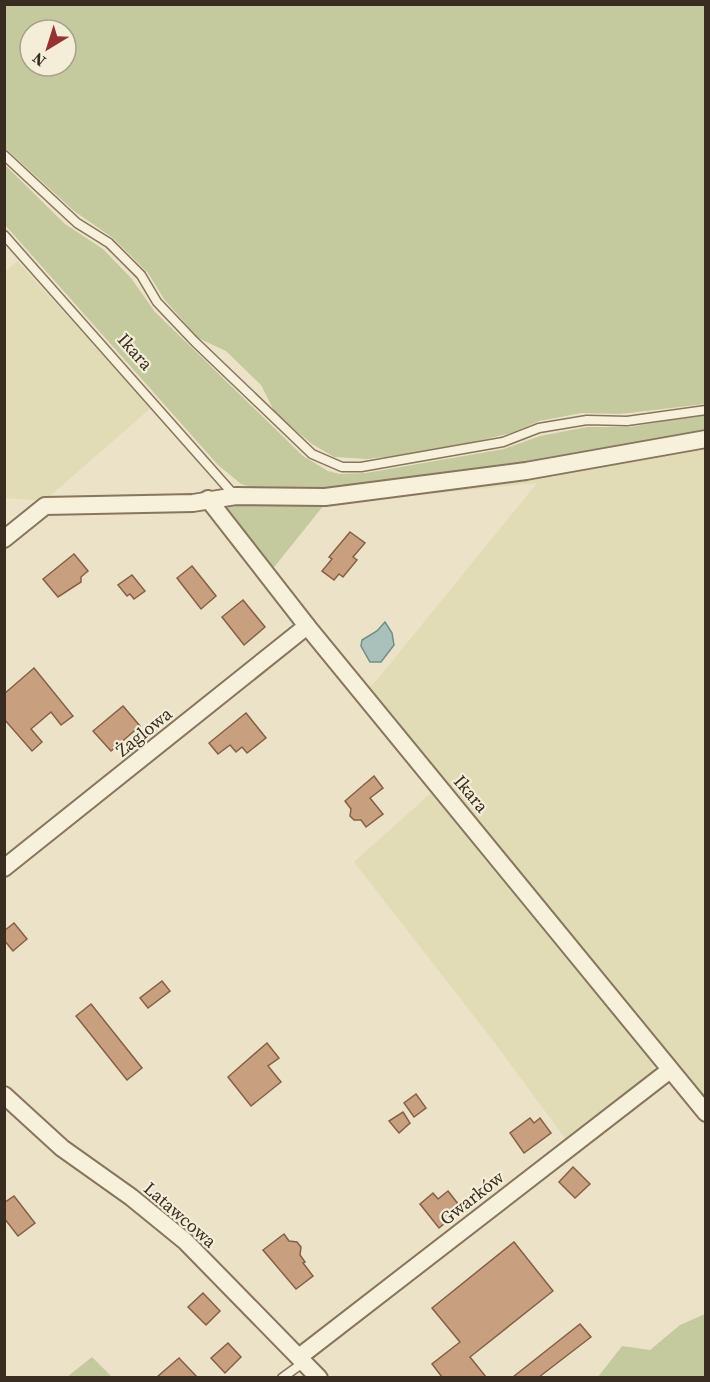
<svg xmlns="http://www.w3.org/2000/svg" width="710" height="1382" font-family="'Source Serif 4',serif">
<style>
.farmland{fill:#e2dcb6}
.green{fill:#c4ca9d;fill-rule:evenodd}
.water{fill:#a9c1ba;stroke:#708f88;stroke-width:1.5}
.building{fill:#c8a080;stroke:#866045;stroke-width:1.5}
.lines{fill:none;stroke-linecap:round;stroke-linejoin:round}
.lane-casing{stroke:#88755e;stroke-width:11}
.street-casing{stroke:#88755e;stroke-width:20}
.lane{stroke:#f7f0db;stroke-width:8}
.street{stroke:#f7f0db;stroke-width:16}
.labels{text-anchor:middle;stroke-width:4.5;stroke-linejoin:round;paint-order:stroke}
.street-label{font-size:18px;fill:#392d21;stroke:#f4edd8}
</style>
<rect width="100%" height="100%" fill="#ece2c8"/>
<g class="farmland">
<path d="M17 261 151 408 44 501 5 498 4 273Z"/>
<path d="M705 444V1101L367 688 376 681 537 483 324 505 533 475Z"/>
<path d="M432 792 654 1061 653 1073 567 1141 494 1042 354 862Z"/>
</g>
<g class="green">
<path d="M4 5H705V404L620 414 582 413 539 421 511 433 453 447 412 454 367 459 334 457 312 444 275 413 261 385 226 351 198 338 164 299 148 273 113 238 74 211 5 148ZM30 30H66V66H30Z"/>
<path d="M4 164 65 224 103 249 131 278 155 312 303 456 328 471 340 474 366 473 504 449 540 436 587 427H630L705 414V434L524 466 328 490 255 488 241 484 218 465 5 225Z"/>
<path d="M226 502 324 505 271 571 222 508Z"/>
<path d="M705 1314V1377H598L622 1346 650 1350 680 1325Z"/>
<path d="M92 1357 112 1377H67Z"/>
</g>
<path class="water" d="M385 622 392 633 394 645 381 662H370L361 646 362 640 377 631Z"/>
<g class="building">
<path d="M350 532 365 543 353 557 357 560 343 577 339 574 334 580 322 571 332 559 329 557Z"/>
<path d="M74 554 88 571 81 577V582L58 597 43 579Z"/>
<path d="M192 566 216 596 201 609 177 578Z"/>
<path d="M132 575 145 591 134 599 130 594 127 596 118 585Z"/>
<path d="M243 600 265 627 244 645 222 617Z"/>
<path d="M34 668 73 716 61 725 51 712 31 729 42 742 32 751 4 719V694Z"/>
<path d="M123 706 140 726 111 751 93 731Z"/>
<path d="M246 713 266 738 247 753 242 747 236 752 230 745 218 754 209 743Z"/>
<path d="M374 776 383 788 370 798 383 814 366 827 361 820H354L350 816 351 809 345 801Z"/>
<path d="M14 923 27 939 13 951 4 940V931Z"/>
<path d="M162 981 170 991 148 1008 140 998Z"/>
<path d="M91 1004 142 1068 127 1080 76 1016Z"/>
<path d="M267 1043 279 1058 268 1066 281 1082 251 1106 228 1077Z"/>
<path d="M416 1094 426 1108 414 1117 404 1103Z"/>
<path d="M403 1112 410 1123 399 1133 389 1121Z"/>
<path d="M530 1118 534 1123 540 1118 551 1133 524 1153 510 1133Z"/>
<path d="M573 1167 590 1184 575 1198 559 1182Z"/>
<path d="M448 1191 462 1209 439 1228 420 1204 433 1193 438 1199Z"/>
<path d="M14 1196 35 1223 18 1236 4 1218V1203Z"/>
<path d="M284 1234 289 1241 297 1242 301 1247 300 1255 305 1262 303 1263 313 1276 296 1289 263 1250Z"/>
<path d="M514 1242 553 1291 470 1357 486 1377H442L432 1364 460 1342 432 1308Z"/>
<path d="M203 1293 220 1311 206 1325 188 1307Z"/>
<path d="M580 1324 591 1337 539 1377H513Z"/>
<path d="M228 1343 241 1357 225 1373 211 1358Z"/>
<path d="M179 1358 197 1377H157Z"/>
</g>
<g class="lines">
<g class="lane-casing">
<g id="lane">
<path d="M4 155 77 223 109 243 141 275 157 302 194 341 312 454 342 467H361L503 442 539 428 587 420 627 421 706 410"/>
<path d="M4 235 235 496"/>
<path d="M282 1378 304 1362"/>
</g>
</g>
<g class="street-casing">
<g id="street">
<path d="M208 499 307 626 706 1113"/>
<path d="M4 539 45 506 193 503 236 496 325 497 526 471 706 439"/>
<path d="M4 868 307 626"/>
<path d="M4 1095 62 1148 131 1197 185 1241 319 1378"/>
<path d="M299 1357 670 1070"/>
</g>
</g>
<use href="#lane" class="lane"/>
<use href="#street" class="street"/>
</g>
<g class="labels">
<g class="street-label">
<text transform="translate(135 352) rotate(48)" y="6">Ikara</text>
<text transform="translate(144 732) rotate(-39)" y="6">Żaglowa</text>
<text transform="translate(471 794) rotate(50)" y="6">Ikara</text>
<text transform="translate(472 1198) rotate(-38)" y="6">Gwarków</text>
<text transform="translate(180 1215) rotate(41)" y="6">Latawcowa</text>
</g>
</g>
<rect width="710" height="1382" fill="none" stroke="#392d21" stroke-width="12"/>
<g transform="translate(48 48) rotate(218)"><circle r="28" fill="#f4edd8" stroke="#a9a08f" stroke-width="1.5"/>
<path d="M0-4.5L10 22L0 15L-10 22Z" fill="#943331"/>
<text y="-9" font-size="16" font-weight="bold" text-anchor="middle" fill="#392d21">N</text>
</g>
</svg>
